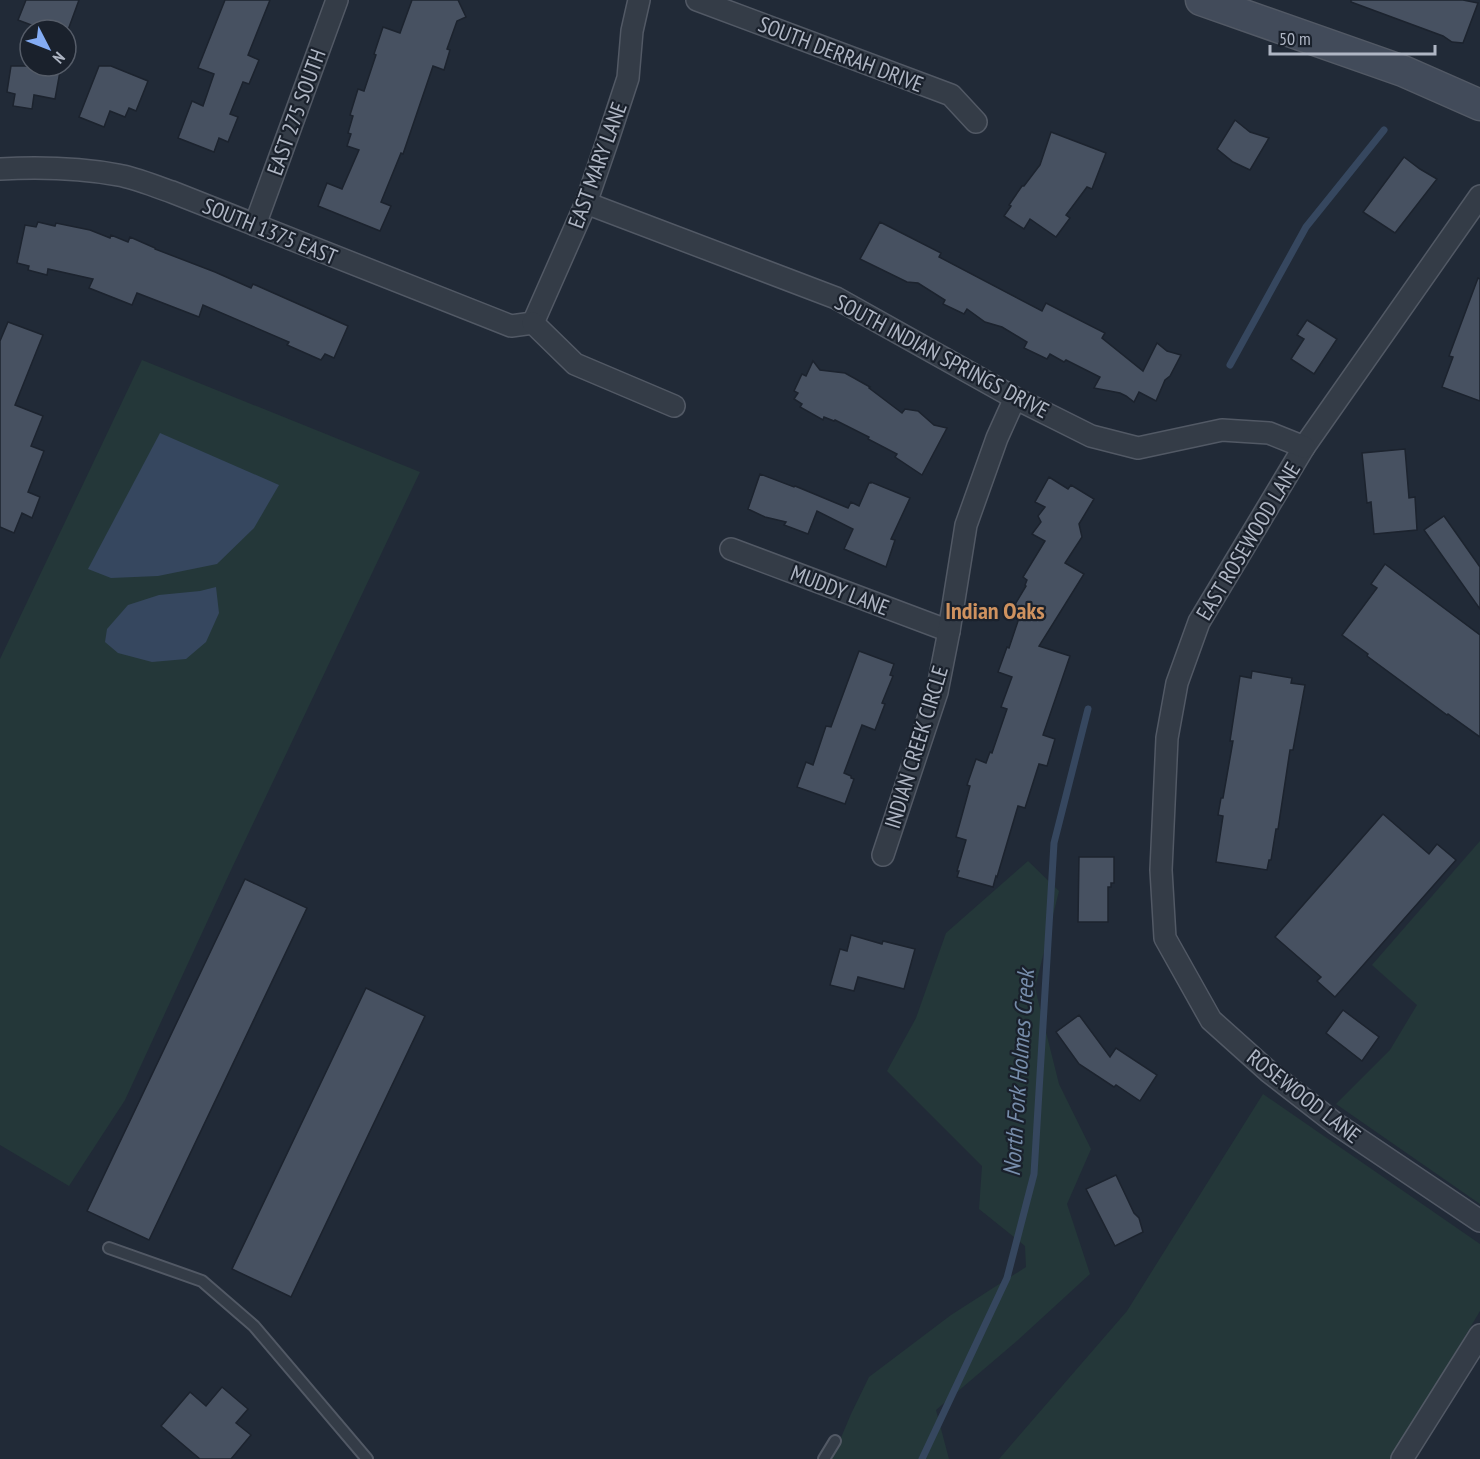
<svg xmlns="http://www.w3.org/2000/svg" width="1480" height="1459" font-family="'PT Sans Narrow',sans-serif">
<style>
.green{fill:#243739}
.water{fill:#36475f}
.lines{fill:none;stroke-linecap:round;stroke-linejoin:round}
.stream{stroke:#36475f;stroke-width:7}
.building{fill:#475161;stroke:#1c232e;stroke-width:1.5}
.lane-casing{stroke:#525965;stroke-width:14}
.street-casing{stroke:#525965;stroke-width:24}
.secondary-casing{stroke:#525965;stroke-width:33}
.lane{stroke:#343c47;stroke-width:10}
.street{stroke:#343c47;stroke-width:21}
.secondary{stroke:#424b5a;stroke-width:30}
.labels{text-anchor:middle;stroke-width:4.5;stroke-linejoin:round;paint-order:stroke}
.street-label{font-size:22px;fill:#afb6c4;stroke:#1a212c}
.neighbourhood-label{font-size:24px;font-weight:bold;fill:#cf925f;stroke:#1a212c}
.water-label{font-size:24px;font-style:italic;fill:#778dab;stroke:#1a212c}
</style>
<rect width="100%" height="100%" fill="#212a37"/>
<g class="green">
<path d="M142 360 420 472 231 870 125 1100 69 1186 0 1145V659Z"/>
<path d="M1480 841V1204L1336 1104 1390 1050 1417 1005 1372 965Z"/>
<path d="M1028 861 1059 891 1035 988 1059 1084 1091 1149 1067 1204 1090 1274 1018 1340 936 1410 949 1459H832L851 1414 869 1377 951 1315 1026 1267 1025 1246 979 1209 982 1166 887 1071 916 1018 946 933Z"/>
<path d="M1263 1094 1480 1244V1311L1394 1456 1392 1459H999L1127 1311Z"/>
</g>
<g class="water">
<path d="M160 433 279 485 254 528 217 564 158 576 111 578 88 569Z"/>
<path d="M216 587 219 613 206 642 186 659 152 662 118 653 105 642 107 629 128 605 159 595 200 591Z"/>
</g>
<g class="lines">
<g class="stream">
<path d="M1230 365 1306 227 1384 130"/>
<path d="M922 1459 1007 1278 1034 1174 1054 843 1088 709"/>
</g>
</g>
<g class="building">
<path d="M26 0H79L68 30 45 21 42 29 18 20Z"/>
<path d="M225 0H270L248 55 259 60 249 84 243 82 230 114 238 117 228 142 219 138 214 152 178 138 192 101 203 106 214 74 198 68Z"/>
<path d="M412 0H458L466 17 457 21 447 49 450 50 444 70 433 66 403 154 401 153 381 202 391 206 380 231 318 206 327 183 342 189 359 150 347 146 351 134 348 133 353 116 350 115 358 89 364 91 376 55 374 54 383 27 400 33Z"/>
<path d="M1351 0H1463L1478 3 1463 43 1452 42 1443 36 1351 2Z"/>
<path d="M11 66H61L55 99 34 95 32 109 13 106 15 94 7 92Z"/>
<path d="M99 66H111L148 81 136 111 129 108 125 117 110 111 104 127 79 117Z"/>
<path d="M1235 120 1250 132 1269 138 1250 170 1233 162 1217 149Z"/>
<path d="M1051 132 1106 153 1092 189 1087 187 1066 215 1070 218 1056 237 1030 219 1024 229 1004 216 1011 206 1009 205 1022 186H1024L1040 165Z"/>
<path d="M1404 157 1420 169 1437 179 1395 233 1363 212Z"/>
<path d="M38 222 55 226 56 223 90 230 110 238 111 235 128 242 130 237 155 248V249L215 272 251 288 253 284 348 326 334 358 325 354 321 360 287 345 289 342 203 305 199 317 137 293 132 305 89 288 93 279 48 269 47 275 28 270 29 266 17 263 25 225 36 227Z"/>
<path d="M880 222 941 253 939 257 1042 311 1046 303 1105 333 1102 338 1143 371 1157 343 1167 351 1181 355 1170 376 1165 380 1156 401 1139 392 1134 402 1126 396 1120 393 1094 388 1100 377 1066 360 1064 362 1050 354 1047 359 1024 348 1027 342 1002 327 985 322 967 309 964 314 943 304 945 300 918 283 907 282 860 259Z"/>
<path d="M1478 278 1480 279V401L1442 387 1453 357 1449 356Z"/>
<path d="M1307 320 1337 339 1314 374 1291 359 1304 339 1297 335Z"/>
<path d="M8 322 43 335 15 405 43 416 31 446 44 451 28 492 40 497 32 518 22 513 14 533 0 527V341Z"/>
<path d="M813 361 820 370 845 373 870 387 869 388 902 413 905 409 918 411 934 425 947 428 922 475 895 457 897 454 868 439 869 437 835 420 834 421 824 417 823 420 800 407 802 404 794 399 798 393 794 391 802 374 806 376Z"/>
<path d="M1405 449 1409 498 1415 497 1417 530 1374 534 1371 502 1367 503 1362 453Z"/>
<path d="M760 474 794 487 795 486 848 508 851 502 859 506 869 483H871V482L910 498 891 539 895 540 886 567 844 549 853 529 817 511 808 534 784 525 786 522 765 517 748 509Z"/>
<path d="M1049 477 1068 489 1071 485 1094 499 1079 524 1082 537 1065 563 1084 574 1039 646 1070 656 1043 735 1055 739 1047 766 1039 764 1025 808 1018 806 997 877 996 876 993 887 957 877 959 871H957L966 840 956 837 970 786 967 785 976 759 986 763 990 752 992 753 1007 709 1001 707 1012 677 998 672 1007 647 1009 648 1019 618 1010 613 1026 586 1025 585 1027 580 1023 577 1045 541 1032 534 1041 522 1038 516 1045 507 1035 502Z"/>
<path d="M1444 516 1480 567V609L1424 530Z"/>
<path d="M1385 564 1480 635V737L1448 714 1447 715 1367 656 1368 654 1342 635 1377 588 1371 584Z"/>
<path d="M859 651 894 664 890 675 893 676 882 703 885 704 875 730 862 725 844 773 851 776V778L854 779 845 804 797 787 806 762 813 765 826 726 831 727Z"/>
<path d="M1252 671 1292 678 1291 683 1305 685 1293 750H1290L1278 829H1276L1271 860H1269L1267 870 1216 862 1223 816 1218 815 1221 798H1223L1233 741H1230L1240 676 1251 678Z"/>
<path d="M1383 814 1429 854 1437 844 1456 860 1335 997 1317 981 1321 977 1275 937Z"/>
<path d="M1079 857H1114V883H1111V887H1108V922H1078Z"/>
<path d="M245 879 307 908 149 1240 87 1211Z"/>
<path d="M851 935 882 944 883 941 915 949 904 989 858 977 854 991 830 985 840 949 847 951Z"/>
<path d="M366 988 425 1016 291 1297 232 1269Z"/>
<path d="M1343 1010 1379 1037 1362 1061 1326 1033Z"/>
<path d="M1079 1015 1110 1057 1116 1048 1157 1075 1140 1101 1116 1085 1114 1087 1079 1064 1056 1032Z"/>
<path d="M1116 1175 1134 1213 1139 1218 1143 1232 1115 1246 1086 1189Z"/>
<path d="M222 1387 248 1409 236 1423 251 1435 231 1459H200L161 1426 190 1392 206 1406Z"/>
</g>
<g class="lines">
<g class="lane-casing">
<g id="lane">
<path d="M109 1248 202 1281 254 1326 367 1459"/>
<path d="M824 1459 835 1441"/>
</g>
</g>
<g class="street-casing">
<g id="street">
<path d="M697 0 951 95 976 122"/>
<path d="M0 169C38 167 80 168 118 175 136 178 154 186 172 192L511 326 533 323"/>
<path d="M1480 196 1304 447 1199 622 1177 683 1167 738 1161 870 1165 938 1211 1020 1269 1072 1336 1124 1480 1221"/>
<path d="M586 203 836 298 1015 398 1091 436 1138 448 1222 430 1269 433 1304 447"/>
<path d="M255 225 337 0"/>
<path d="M533 323 586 203 608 139 628 78 632 31 639 0"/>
<path d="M533 323 575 364 674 406"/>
<path d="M731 549 949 631"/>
<path d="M883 855 937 692 949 631 966 525 997 438 1015 398"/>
<path d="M1402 1459 1480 1335"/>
</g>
</g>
<g class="secondary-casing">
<path id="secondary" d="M1201 0 1403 71 1480 105"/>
</g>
<use href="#lane" class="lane"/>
<use href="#street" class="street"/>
<use href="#secondary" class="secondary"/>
</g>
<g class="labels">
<g class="street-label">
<text transform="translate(841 54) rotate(21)" y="8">SOUTH DERRAH DRIVE</text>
<text transform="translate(296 112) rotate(-70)" y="8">EAST 275 SOUTH</text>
<text transform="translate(597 165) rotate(-70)" y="8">EAST MARY LANE</text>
<text transform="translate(270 231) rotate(22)" y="8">SOUTH 1375 EAST</text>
<text transform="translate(942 356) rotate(28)" y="8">SOUTH INDIAN SPRINGS DRIVE</text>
<text transform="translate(1248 541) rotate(-59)" y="8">EAST ROSEWOOD LANE</text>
<text transform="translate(840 590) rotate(21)" y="8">MUDDY LANE</text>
<text transform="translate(916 747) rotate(-73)" y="8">INDIAN CREEK CIRCLE</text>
<text transform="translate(1304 1096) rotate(38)" y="8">ROSEWOOD LANE</text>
</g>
<g class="neighbourhood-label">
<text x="995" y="619">Indian Oaks</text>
</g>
<g class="water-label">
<text transform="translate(1019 1073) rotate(-86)" y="8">North Fork Holmes Creek</text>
</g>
</g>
<g transform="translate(48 48) rotate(132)"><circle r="28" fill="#1a212c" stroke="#565d69" stroke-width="1.5"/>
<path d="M0-4.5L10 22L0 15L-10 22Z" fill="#84acf4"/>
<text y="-9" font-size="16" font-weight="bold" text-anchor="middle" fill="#afb6c4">N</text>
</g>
<path d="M1270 45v9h165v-9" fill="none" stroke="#afb6c4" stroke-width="3"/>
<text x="1279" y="45" font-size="18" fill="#afb6c4" stroke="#1a212c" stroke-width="4.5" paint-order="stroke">50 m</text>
</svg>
